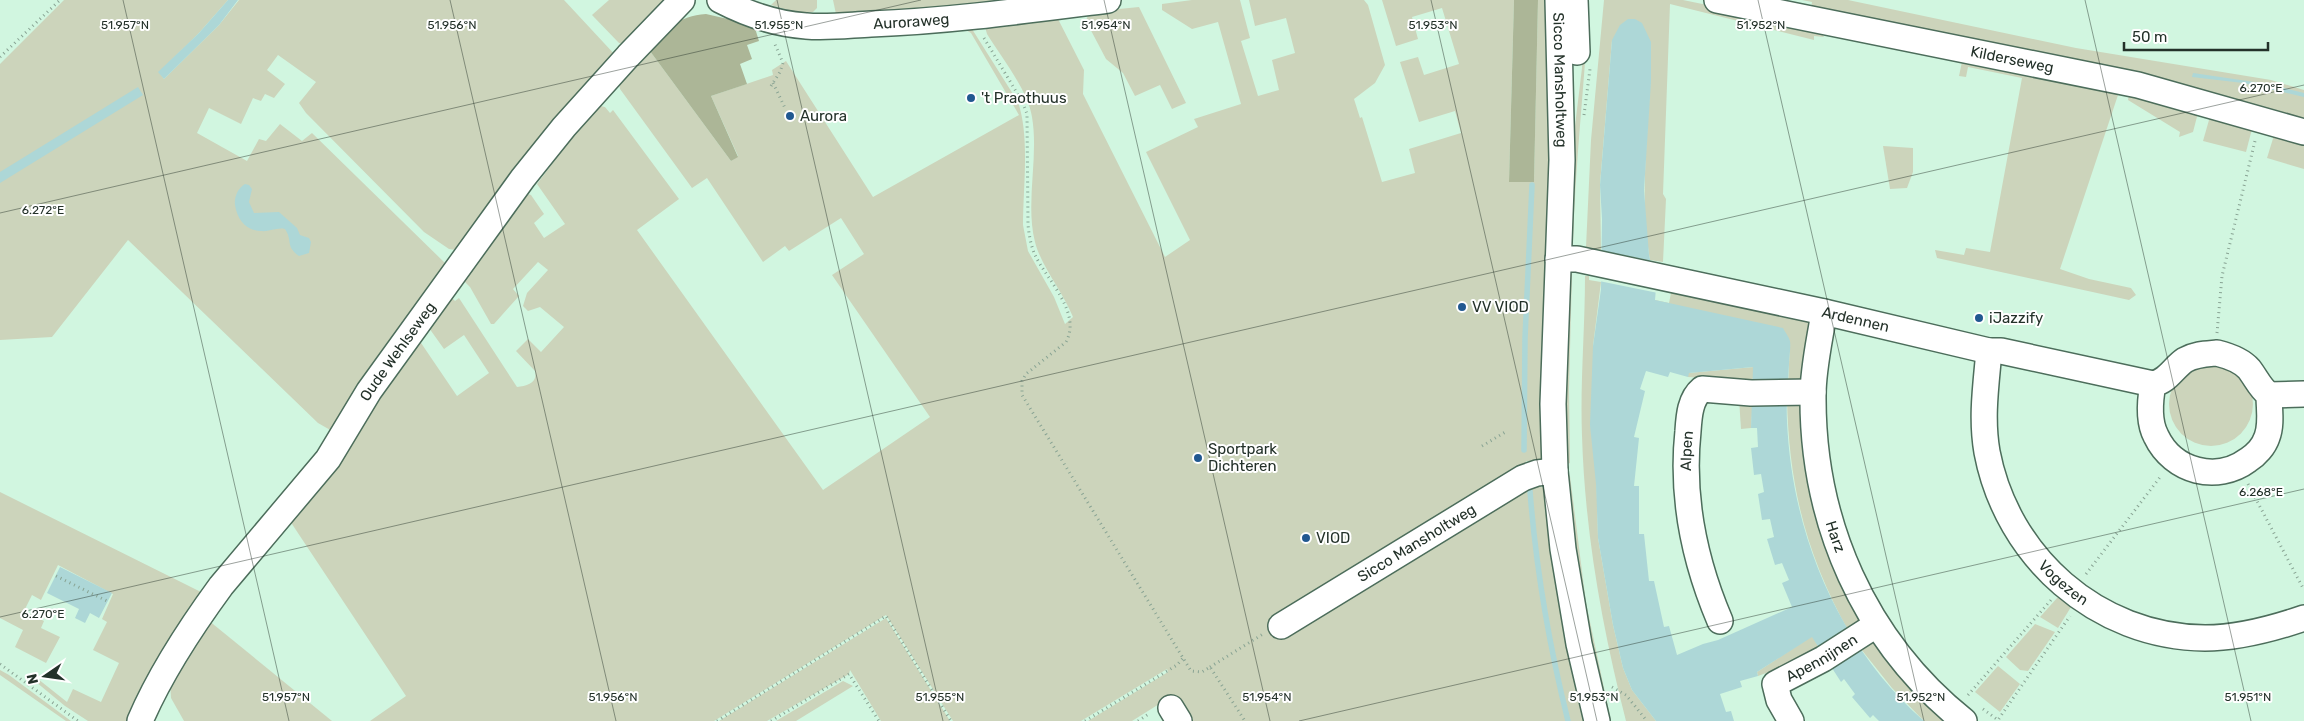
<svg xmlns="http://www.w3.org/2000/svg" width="2304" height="721" font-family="Rubik,sans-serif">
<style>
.green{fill:#ccd4bb}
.forest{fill:#acb697}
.water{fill:#add7d7;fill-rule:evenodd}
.pier{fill:#d1f6e0}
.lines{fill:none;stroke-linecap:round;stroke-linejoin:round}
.stream{stroke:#add7d7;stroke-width:5.5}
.minor-casing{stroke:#4c6d5b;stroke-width:28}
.path{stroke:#88a393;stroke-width:3;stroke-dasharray:1 4;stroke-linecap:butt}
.minor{stroke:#fff;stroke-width:25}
.ticks{fill:none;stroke:#233129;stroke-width:1;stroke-opacity:0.45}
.poi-dot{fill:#215890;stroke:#fff;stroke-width:2}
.labels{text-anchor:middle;stroke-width:4;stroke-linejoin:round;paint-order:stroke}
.street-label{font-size:15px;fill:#233129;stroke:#fff}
.poi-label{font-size:15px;fill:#233129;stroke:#fff;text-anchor:start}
.ticks-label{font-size:12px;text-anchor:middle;fill:#233129;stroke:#fff;stroke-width:4;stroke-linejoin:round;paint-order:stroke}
</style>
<rect width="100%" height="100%" fill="#d1f6e0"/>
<g class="green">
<path d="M64 0H228L199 33 159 72 164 79 219 25 239 0H564L617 57 533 155 463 247 456 250 449 249 424 232 306 113 299 103 316 82 278 55 267 70 285 84 274 98 265 94 261 101 253 98 241 124 209 108 197 133 247 161 259 139 266 141 280 124 302 141 312 133 446 264 445 271 372 374 320 459 209 590 164 660 133 721H88L65 706 36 682 38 679 67 702 73 689 101 702 119 663 93 650 107 622 102 619 113 594 58 565 41 600 32 595 24 611 44 621 41 628 60 637 46 663 15 647 23 630 0 618V492L201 592 308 470 332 431 318 423 128 240 52 337 0 340V64Z"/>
<path d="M609 0H668L628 45 619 43 592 15Z"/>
<path d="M776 0H817V8L813 12 798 13 771 5Z"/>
<path d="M833 0H1000L908 12 836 14Z"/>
<path d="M1192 0H1240L1250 38 1241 41 1258 96 1279 90 1272 60 1295 53 1286 18 1255 26 1249 0H1364L1368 5 1385 65 1375 83 1354 99 1360 118 1362 117 1382 182 1415 173 1409 149 1461 133 1455 111 1419 122 1400 62 1418 57 1424 75 1459 64 1442 8 1412 17 1418 39 1396 46 1382 0H1514L1509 182 1534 181 1538 0H1551L1545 456 1536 462 1526 461 1529 485H1539L1547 491 1588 721H1187L1172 696 1132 721H1088L1168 672 1167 669 1081 721H953L886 615 714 721H370L406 696 290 521 417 337 457 396 489 373 464 335 444 349 429 328 451 297 455 301 459 298 517 387C527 386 538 383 535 371L516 351 528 339 541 352 564 327 540 307 528 311 523 306 527 293 548 270 538 262 513 289 519 296 494 324H491L470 287 465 282 464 278 528 194 531 195 544 214 534 223 544 238 565 224 537 184 596 105 605 107 610 113 613 110 679 199 637 230 823 490 930 417 832 275 864 254 841 218 789 251 785 246 763 262 707 178 692 188 620 89 619 83 647 47 731 161 738 156 711 96 773 75 772 70 786 61 873 197 1019 115 971 33 964 29 911 34V31L967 25 972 29 1018 102C1030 137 1023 187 1023 225L1028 251 1054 297 1065 324 1073 317C1063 292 1041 266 1035 242 1025 202 1039 158 1032 117 1028 90 1001 57 987 34L984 23 1052 15 1058 19 1084 70 1083 94 1165 257 1190 240 1146 152 1198 127 1194 119 1241 104 1218 22 1192 29 1162 10V4Z"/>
<path d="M1581 0H1589C1585 82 1575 163 1573 245L1571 244V159L1582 68Z"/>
<path d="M1604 0H1683L1818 28 1824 37 1814 36V40L1670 4 1663 194 1666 199 1663 262 1650 260C1637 188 1652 115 1651 42L1612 40 1600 184 1601 247V251L1586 247 1591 140Z"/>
<path d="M1802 0H1848L2076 48 2271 80 2304 90V123L1811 8 1812 2Z"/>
<path d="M1139 7 1186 103 1172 109 1160 85 1135 96 1123 73 1106 59 1086 21 1089 12Z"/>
<path d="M1963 57 2120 89 2060 269 2089 279 2131 288 2136 295 2129 300 1937 258 1935 250 1964 255 1966 248 1990 252 2022 78 1968 67 1966 77 1959 76Z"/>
<path d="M2130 90 2199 109 2193 132 2179 137 2180 132 2128 100Z"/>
<path d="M2211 113 2253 125 2246 152 2203 141Z"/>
<path d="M2275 132 2304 141V169L2267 158Z"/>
<path d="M1883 146 1913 148V172L1907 188 1890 189Z"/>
<path d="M1572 273 1569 389 1570 463 1565 465 1563 428 1569 276Z"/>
<path d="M1585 276H1589V280L1601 282 1593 346 1598 538 1613 625 1623 668 1632 690 1656 721H1626C1602 627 1585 533 1582 436 1580 383 1585 330 1585 276Z"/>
<path d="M1672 288 1810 321 1805 379 1788 388 1790 341 1644 311 1655 292V300L1669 303Z"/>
<circle cx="2211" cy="404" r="42"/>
<path d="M1754 367 1752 387 1718 379 1688 377V373Z"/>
<path d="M1739 399H1753L1751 428 1741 429Z"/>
<path d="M1787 400 1801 404 1861 619 1860 624 1850 634C1807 557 1789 488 1787 400Z"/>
<path d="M1565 473 1570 476 1586 603 1611 721H1607L1587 637Z"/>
<path d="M2058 597 2071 607 2058 628 2040 617Z"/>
<path d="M886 618 950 721H881L850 670 849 674 767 721H719Z"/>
<path d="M208 620 332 721H184L171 698 170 683Z"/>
<path d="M2035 624 2055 632 2028 671 2020 670 2006 657Z"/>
<path d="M1812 636 1822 652 1758 676 1757 672Z"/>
<path d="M1871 640 1876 642 1951 721H1924L1920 717 1892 688 1857 644Z"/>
<path d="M1998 666 2020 684 2000 712 1975 692Z"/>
<path d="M0 670 9 675 71 721H66L0 675Z"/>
<path d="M843 681 853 686 796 721H776Z"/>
</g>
<g class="forest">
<path d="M1514 0H1538L1534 182H1509Z"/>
<path d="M706 14 754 25 759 41 747 45 752 59 740 64 747 84 711 96 738 157 731 161 647 47C667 29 678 16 706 14Z"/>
</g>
<g class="water">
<path d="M228 0H238L219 25 164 79 158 72 199 33Z"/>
<path d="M1628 19H1635L1642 23 1651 42V82L1644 190 1649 255 1656 288 1655 300 1783 328C1785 332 1789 337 1790 341 1791 348 1789 357 1789 364 1788 383 1786 402 1787 421 1792 535 1838 645 1924 721H1879L1873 715 1870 718 1852 697 1855 694 1844 679 1841 682 1812 637 1757 672 1758 676 1740 681 1742 687 1720 694 1726 712 1731 711 1734 721H1656L1632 690 1623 668 1613 625 1598 538 1596 484 1590 425 1593 346 1601 289 1602 219 1600 185 1612 40 1620 25ZM1753 367 1751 428H1757L1758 447 1751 448 1754 475 1761 474 1764 492 1758 494 1762 520 1770 519 1774 537 1767 539 1775 565 1782 563 1789 580 1782 583 1792 607 1718 640 1703 644 1677 655 1669 626 1664 627 1654 581H1649L1644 534H1639V486H1634L1639 438 1634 437 1645 391 1640 389 1646 371 1668 377 1670 372 1688 377 1689 373Z"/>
<path d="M2193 73 2268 84 2304 93V97L2243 83 2192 77Z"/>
<path d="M138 87 143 95 0 183V172Z"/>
<path d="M245 184 249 185 252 189 249 202 254 213 279 212 297 228 300 235 309 238 311 242 309 253 299 256C285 246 293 241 285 229 277 227 269 232 261 231 246 231 237 219 235 205 234 197 238 188 245 184Z"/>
<path d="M60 567 112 593 99 618 90 613 85 623 75 618 79 609 47 593Z"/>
</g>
<path class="pier" d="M1599 250 1653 261 1659 287 1658 293 1599 281Z"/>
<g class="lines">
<g class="stream">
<path d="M1524 450 1525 338 1532 185"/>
<path d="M1530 491C1536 569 1549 645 1568 721"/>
</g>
<g class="minor-casing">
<g id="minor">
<path id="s1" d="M720 0C747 14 775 24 806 26 827 28 850 25 871 24 950 21 1029 10 1108 0"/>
<path id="s2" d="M1558 0 1562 160 1553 404 1555 471 1563 549 1579 644 1597 721"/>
<path d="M1575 0 1577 52"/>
<path id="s3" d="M1717 0 2138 85 2304 132"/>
<path id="s4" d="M1558 259H1577L1824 312 1989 351H2001L2153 384"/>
<path id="s5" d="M1824 312C1820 339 1813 368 1813 395 1812 522 1864 641 1964 721"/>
<path id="s6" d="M1989 351C1986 385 1981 418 1987 452 2007 557 2097 637 2205 638 2239 638 2272 629 2304 618"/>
<path d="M2217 353C2229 356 2241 360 2249 369 2256 378 2260 388 2269 395 2269 409 2272 424 2267 437 2264 446 2256 455 2248 460 2217 483 2173 472 2156 436 2148 421 2150 400 2153 384 2168 381 2173 368 2185 360 2196 354 2206 354 2217 353Z"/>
<path d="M2269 395 2304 394"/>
<path id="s7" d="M1720 621C1694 560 1681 497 1688 431 1689 416 1690 399 1702 389L1751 393 1813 392"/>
<path id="s8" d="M1281 626 1523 478 1537 473 1555 471"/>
<path d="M1171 708 1179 721"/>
<path id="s9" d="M140 721C160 674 191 627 221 586L328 459 369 391 523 178 564 127 628 56 682 0"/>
<path id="s10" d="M1791 721 1779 700 1775 684 1823 659 1876 625"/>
</g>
</g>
<g class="path">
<path d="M984 38 1023 103 1027 114 1028 225C1029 235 1031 246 1035 255 1047 280 1082 313 1066 342L1026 374 1022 381V395L1191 671 1202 672 1210 667 1245 721"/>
<path d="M0 57 60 0"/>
<path d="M773 83 785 108"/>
<path d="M771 86 780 72 783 63 774 42"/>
<path d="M1584 115 1590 69"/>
<path d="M2217 333 2222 276 2255 141"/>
<path d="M1482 446 1507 431"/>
<path d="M2248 484 2304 590"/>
<path d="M1347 532 1352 540"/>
<path d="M2086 574 2161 476"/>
<path d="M56 576 107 601"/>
<path d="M0 664 78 721"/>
<path d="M1210 667 1263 634"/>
<path d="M1612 687 1626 695 1647 721"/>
<path d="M1968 695 2051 600"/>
<path d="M1983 709 1998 720 2070 616"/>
<path d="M717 721 886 616 951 721"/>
<path d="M771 721 849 674 879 721"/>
<path d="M1085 721 1177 665 1183 658"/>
<path d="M1138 721 1150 713"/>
</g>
<use href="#minor" class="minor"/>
</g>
<path class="ticks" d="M123 0 289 721M450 0 616 721M777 0 943 721M1104 0 1270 721M1431 0 1597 721M1758 0 1924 721M2085 0 2251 721M0 213 921 0M0 617 2304 85M1299 721 2304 489"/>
<g class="poi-dot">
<circle cx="971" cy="98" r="5"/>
<circle cx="790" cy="116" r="5"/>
<circle cx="1462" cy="307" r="5"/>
<circle cx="1979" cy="318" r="5"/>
<circle cx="1198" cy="458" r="5"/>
<circle cx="1306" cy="538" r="5"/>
</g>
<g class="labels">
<g class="street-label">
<text dy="5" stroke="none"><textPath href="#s1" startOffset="196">Auroraweg</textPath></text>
<text dy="5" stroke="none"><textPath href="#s3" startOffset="301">Kilderseweg</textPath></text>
<text dy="5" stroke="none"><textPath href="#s2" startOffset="80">Sicco Mansholtweg</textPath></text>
<text dy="5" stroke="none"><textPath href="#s4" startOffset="304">Ardennen</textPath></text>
<text dy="5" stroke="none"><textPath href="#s9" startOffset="452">Oude Wehlseweg</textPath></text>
<text dy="5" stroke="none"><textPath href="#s7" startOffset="175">Alpen</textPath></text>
<text dy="5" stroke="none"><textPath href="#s5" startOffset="228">Harz</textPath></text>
<text dy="5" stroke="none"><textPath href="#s8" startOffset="159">Sicco Mansholtweg</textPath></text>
<text dy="5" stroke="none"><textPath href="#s6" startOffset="256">Vogezen</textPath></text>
<text dy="5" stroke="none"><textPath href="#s10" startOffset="94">Apennijnen</textPath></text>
</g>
<g class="poi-label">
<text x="981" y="103">'t Praothuus</text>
<text x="800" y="121">Aurora</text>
<text x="1472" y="312">VV VIOD</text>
<text x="1989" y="323">iJazzify</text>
<text x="1208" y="454">Sportpark<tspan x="1208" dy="17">Dichteren</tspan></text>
<text x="1316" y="543">VIOD</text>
</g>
</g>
<g class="ticks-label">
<text x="125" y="29">51.957°N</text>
<text x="452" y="29">51.956°N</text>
<text x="779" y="29">51.955°N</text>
<text x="1106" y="29">51.954°N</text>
<text x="1433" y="29">51.953°N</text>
<text x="1761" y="29">51.952°N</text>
<text x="2261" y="92">6.270°E</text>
<text x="43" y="214">6.272°E</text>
<text x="2261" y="496">6.268°E</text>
<text x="43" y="618">6.270°E</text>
<text x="286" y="701">51.957°N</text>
<text x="613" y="701">51.956°N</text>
<text x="940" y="701">51.955°N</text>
<text x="1267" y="701">51.954°N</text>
<text x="1594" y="701">51.953°N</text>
<text x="1921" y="701">51.952°N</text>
<text x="2248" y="701">51.951°N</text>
</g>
<g transform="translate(45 676) rotate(257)" stroke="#ffffff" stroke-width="4" paint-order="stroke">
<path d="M0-4L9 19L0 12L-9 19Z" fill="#233129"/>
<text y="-8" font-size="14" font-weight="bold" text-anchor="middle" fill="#233129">N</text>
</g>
<path d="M2124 42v8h144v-8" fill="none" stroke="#233129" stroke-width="2.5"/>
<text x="2132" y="42" font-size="15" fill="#233129" stroke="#ffffff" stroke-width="4" paint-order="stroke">50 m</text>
</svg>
